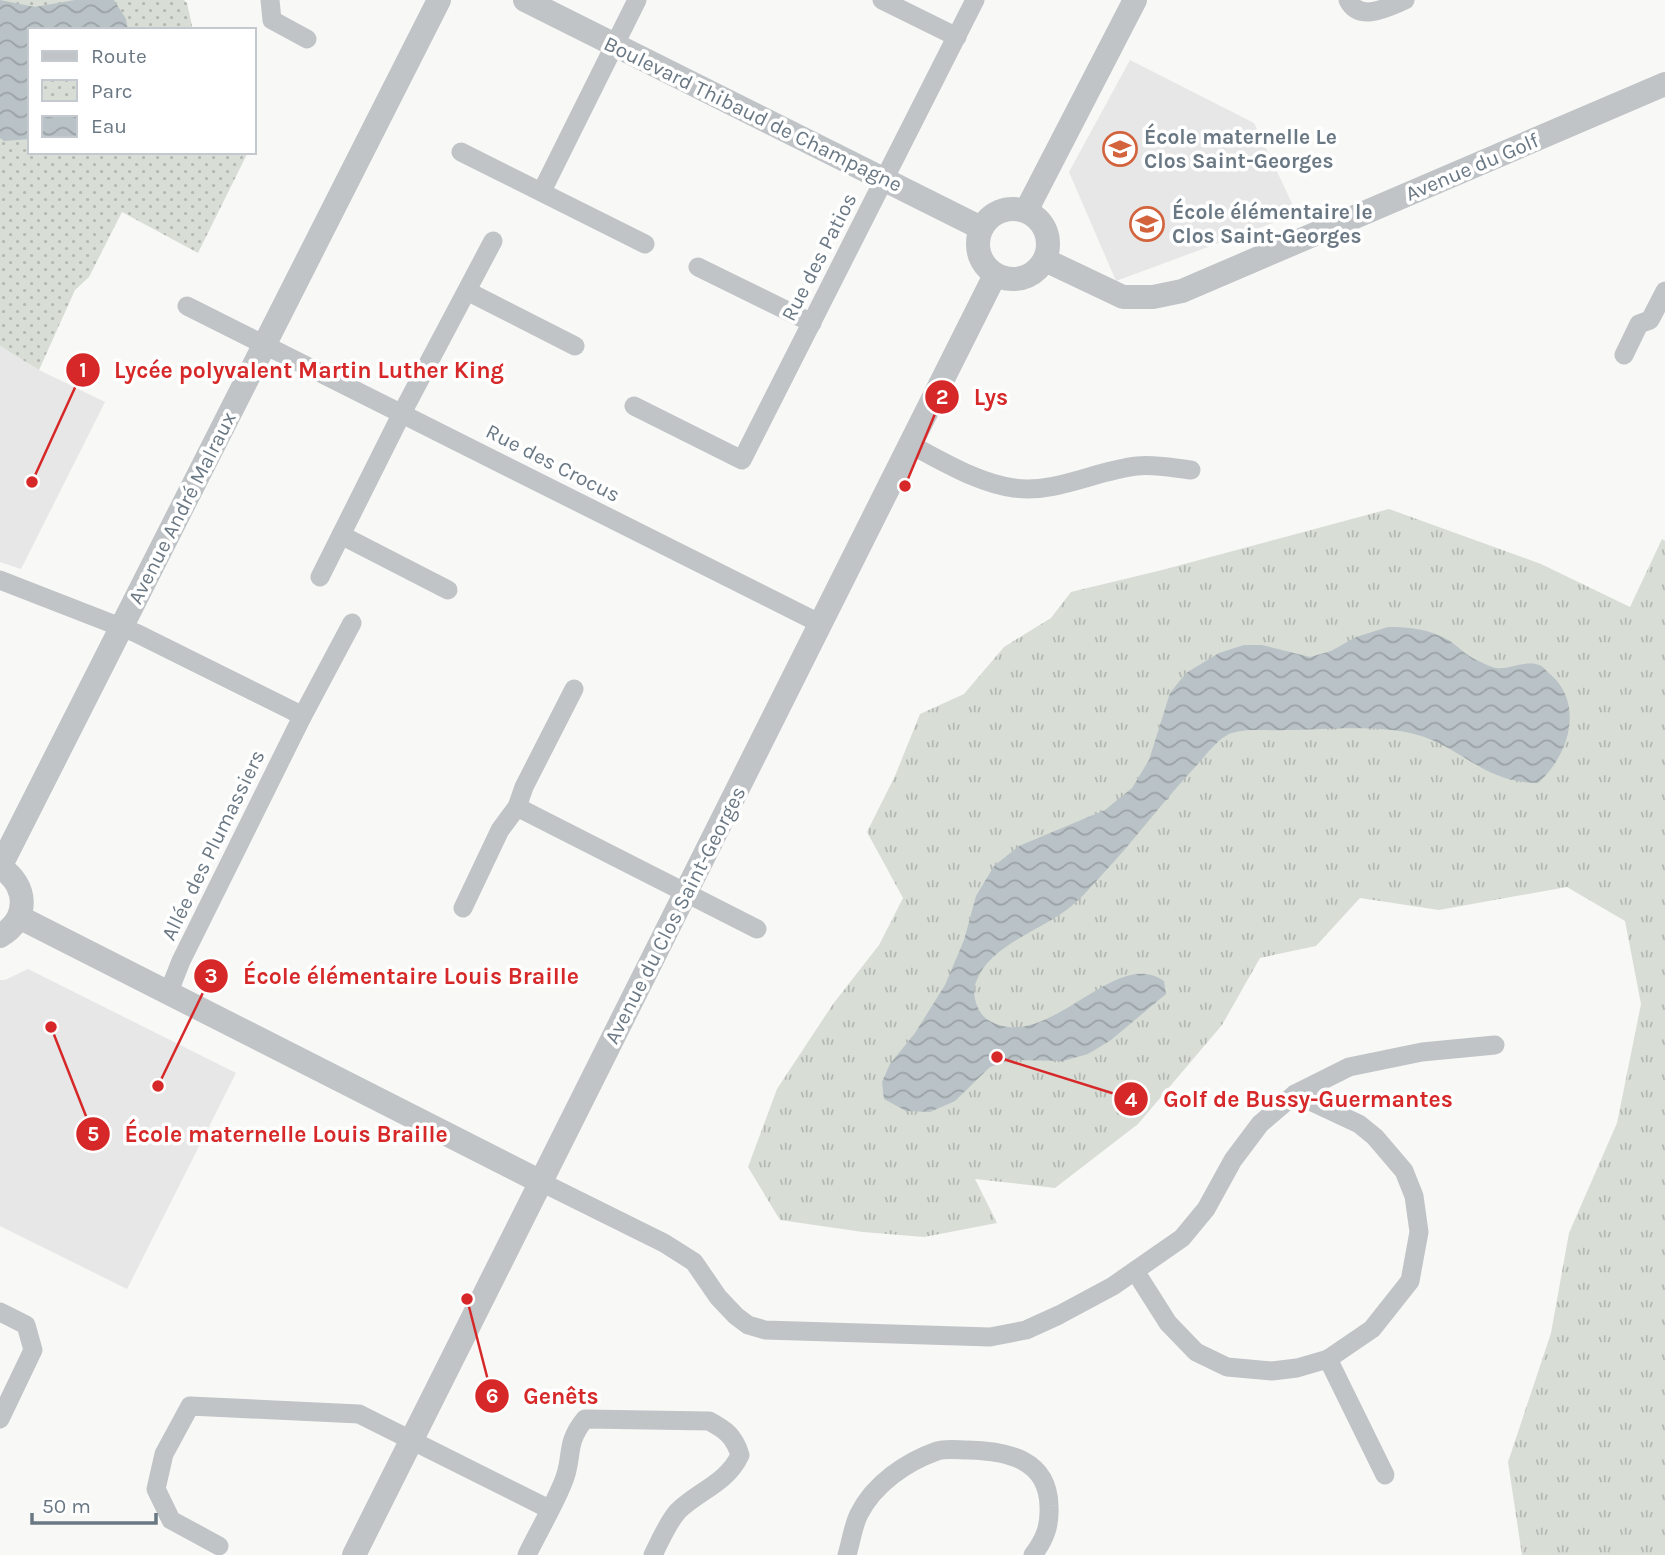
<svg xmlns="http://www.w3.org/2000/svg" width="1665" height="1555" font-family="Karla,sans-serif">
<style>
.built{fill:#e6e7e6}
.grass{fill:url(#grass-tufts)}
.park{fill:url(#park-dots)}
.water{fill:url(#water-waves)}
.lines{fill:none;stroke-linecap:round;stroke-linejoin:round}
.minor{stroke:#c0c4c7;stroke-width:19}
.tertiary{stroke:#c0c4c7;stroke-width:24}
.labels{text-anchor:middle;stroke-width:7;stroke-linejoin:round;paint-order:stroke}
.street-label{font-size:21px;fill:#6a7884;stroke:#fff}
.poi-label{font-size:21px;font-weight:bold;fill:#6a7884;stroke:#fff;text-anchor:start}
.leader{fill:none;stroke:#d62828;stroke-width:2.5}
.callout-dot{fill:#d62828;stroke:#fff;stroke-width:2.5}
.mark-label{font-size:21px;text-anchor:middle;font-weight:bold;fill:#fff}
.callout-label{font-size:23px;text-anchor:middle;font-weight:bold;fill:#d62828;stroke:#fff;stroke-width:7;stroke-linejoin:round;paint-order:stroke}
</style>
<defs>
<pattern id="grass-tufts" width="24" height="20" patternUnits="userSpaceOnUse" patternTransform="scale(1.75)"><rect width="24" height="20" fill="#d8ddd6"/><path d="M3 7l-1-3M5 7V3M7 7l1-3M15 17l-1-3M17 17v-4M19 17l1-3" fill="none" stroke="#b3b8b3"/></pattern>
<pattern id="park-dots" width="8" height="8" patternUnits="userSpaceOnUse" patternTransform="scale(1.75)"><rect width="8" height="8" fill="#d8ddd6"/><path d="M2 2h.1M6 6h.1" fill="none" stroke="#b3b8b3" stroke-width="1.8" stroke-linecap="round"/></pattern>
<pattern id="water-waves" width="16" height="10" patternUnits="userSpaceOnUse" patternTransform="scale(1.75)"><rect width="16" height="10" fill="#b9c2c6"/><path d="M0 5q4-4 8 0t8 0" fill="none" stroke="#9aa2a6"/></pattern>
</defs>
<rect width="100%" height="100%" fill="#f8f8f6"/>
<g class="built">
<path d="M1130 60 1254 123 1297 214 1116 281 1069 172Z"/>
<path d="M0 346 39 370 105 402 21 569 0 562Z"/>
<path d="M28 969 236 1073 127 1289 0 1226V980H5Z"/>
</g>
<path class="grass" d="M1389 509 1541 564 1630 607 1662 539 1665 541V1555H1522L1508 1462 1551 1333 1569 1233 1617 1123 1641 1004 1625 921 1567 887 1439 910 1360 898 1316 946 1260 958 1222 1025 1138 1124 1055 1188 975 1179 997 1223 924 1237 863 1232 780 1220 748 1167 777 1089 833 1004 879 945 903 898 867 832 895 776 920 714 964 694 1004 647 1051 618 1071 592 1162 570Z"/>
<path class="park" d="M0 0H184L187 3 193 30H30V152H248L198 253 122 212 89 277 75 290 39 370 0 346Z"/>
<g class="water">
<path d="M0 0 35 7 75 0H114L126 19 128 30H30V139L4 141 0 138Z"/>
<path d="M1388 627C1410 627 1430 629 1450 641 1460 648 1469 658 1481 662 1485 664 1491 667 1496 668 1510 670 1524 660 1539 665 1543 666 1547 672 1551 675 1585 705 1568 757 1538 783 1489 782 1474 759 1432 740 1392 722 1329 730 1285 730 1269 731 1248 728 1232 733 1219 737 1206 755 1197 765 1163 801 1134 841 1100 877 1089 889 1078 902 1065 911 1037 932 989 946 976 982 971 994 977 1013 988 1020 1047 1056 1114 945 1164 981L1166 994 1111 1040 1088 1054 1063 1061 1010 1060 990 1067 955 1101 930 1112 906 1111 884 1099 882 1082 890 1064 915 1033 945 985 964 940 976 896 994 866 1019 846 1105 810 1132 788 1149 760 1170 693 1186 673 1219 653 1244 645H1262L1310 657 1331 651 1356 637Z"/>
</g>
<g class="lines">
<g class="minor">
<path d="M270 0 272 20 307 39"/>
<path d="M882 0 957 37"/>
<path d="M1348 0C1360 23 1388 7 1405 0"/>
<path d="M461 152 645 244"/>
<path d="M542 191 637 0"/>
<path d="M698 267 812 323"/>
<path d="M467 291 575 346"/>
<path d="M187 306 821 624"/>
<path d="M1624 355 1639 324 1650 320 1665 291"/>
<path d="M634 406 742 460 975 0"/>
<path d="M909 444C943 461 977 483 1014 488 1055 494 1097 470 1137 466 1155 464 1173 468 1191 470"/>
<path d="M341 535 448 590"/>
<path d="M320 577 402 413 493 241"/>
<path d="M0 580 136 633 293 711 302 717"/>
<path d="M517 807 757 929"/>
<path d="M463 908 500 830 517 807 524 787 574 689"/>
<path d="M168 994 181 961 302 717 352 623"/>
<path d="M541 1182 664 1243 694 1262 718 1297 736 1316 748 1325 765 1330 990 1337 1026 1330 1059 1315 1113 1286 1182 1238 1206 1209 1233 1160 1260 1124 1295 1094 1349 1067 1422 1052 1495 1045"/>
<path d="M1135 1271 1168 1323 1196 1352 1227 1367 1272 1371 1297 1368 1328 1359 1372 1329 1410 1281 1419 1232 1414 1196 1404 1171 1375 1137 1359 1124 1295 1094"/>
<path d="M0 1312 26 1325 33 1350 0 1419"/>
<path d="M1328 1359 1385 1475"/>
<path d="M219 1546 171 1520 156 1489 164 1454 190 1406 359 1414 549 1509"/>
<path d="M527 1555C538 1532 552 1509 562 1485 575 1457 563 1446 585 1419L709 1421C726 1430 734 1436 740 1455 727 1483 700 1490 678 1511 668 1522 660 1541 653 1555"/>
<path d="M847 1555C851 1542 853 1526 859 1514 874 1484 906 1462 937 1451 946 1448 959 1450 968 1450 1007 1451 1048 1459 1049 1506 1050 1526 1045 1539 1033 1555"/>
</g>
<g class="tertiary">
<path d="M525 0 981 228"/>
<circle cx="1013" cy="244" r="35"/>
<path d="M1026 211 1135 0"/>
<path d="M1045 260 1123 297H1153L1182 291 1665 84"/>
<path d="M0 867 439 0"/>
<path d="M0 867C28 885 30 919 0 936"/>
<path d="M19 917 541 1182"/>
<path d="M354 1555 995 275"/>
</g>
</g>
<defs>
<g id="school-ring" transform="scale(1.75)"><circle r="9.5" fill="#fff" stroke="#d2633c" stroke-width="1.5"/><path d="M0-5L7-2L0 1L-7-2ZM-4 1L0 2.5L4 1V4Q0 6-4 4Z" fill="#d2633c"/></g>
</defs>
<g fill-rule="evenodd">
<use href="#school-ring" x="1120" y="149"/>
<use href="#school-ring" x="1147" y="224"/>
</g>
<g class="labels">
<g class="street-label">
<text transform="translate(753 114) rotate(26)" y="7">Boulevard Thibaud de Champagne</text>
<text transform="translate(1472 167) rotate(-23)" y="7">Avenue du Golf</text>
<text transform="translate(819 257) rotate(-63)" y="7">Rue des Patios</text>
<text transform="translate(553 463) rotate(27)" y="7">Rue des Crocus</text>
<text transform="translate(182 508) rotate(-63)" y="7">Avenue André Malraux</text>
<text transform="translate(213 845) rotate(-64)" y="7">Allée des Plumassiers</text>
<text transform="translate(675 915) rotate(-63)" y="7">Avenue du Clos Saint-Georges</text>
</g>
<g class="poi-label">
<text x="1144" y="144">École maternelle Le<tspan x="1144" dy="24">Clos Saint-Georges</tspan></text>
<text x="1172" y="219">École élémentaire le<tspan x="1172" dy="24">Clos Saint-Georges</tspan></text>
</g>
</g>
<path class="leader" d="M32 482L83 370M905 486L942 397M158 1086L211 976M997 1057L1131 1099M51 1027L93 1134M467 1299L492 1396"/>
<g class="callout-dot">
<circle cx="32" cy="482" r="7"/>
<circle cx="905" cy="486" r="7"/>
<circle cx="158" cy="1086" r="7"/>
<circle cx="997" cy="1057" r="7"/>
<circle cx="51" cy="1027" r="7"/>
<circle cx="467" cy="1299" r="7"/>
<circle cx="83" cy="370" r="18"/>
<circle cx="942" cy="397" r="18"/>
<circle cx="211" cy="976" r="18"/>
<circle cx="1131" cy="1099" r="18"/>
<circle cx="93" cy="1134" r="18"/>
<circle cx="492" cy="1396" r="18"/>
</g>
<g class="mark-label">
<text x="83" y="377">1</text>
<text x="942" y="404">2</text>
<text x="211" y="983">3</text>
<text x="1131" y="1107">4</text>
<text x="93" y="1141">5</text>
<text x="492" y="1403">6</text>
</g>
<g class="callout-label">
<text x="309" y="378">Lycée polyvalent Martin Luther King</text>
<text x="991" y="405">Lys</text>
<text x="411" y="984">École élémentaire Louis Braille</text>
<text x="1308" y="1107">Golf de Bussy-Guermantes</text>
<text x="286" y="1142">École maternelle Louis Braille</text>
<text x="561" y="1404">Genêts</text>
</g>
<rect x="28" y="28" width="228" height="126" fill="#ffffff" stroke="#c3c9ce" stroke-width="2"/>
<rect x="42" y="51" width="35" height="10" fill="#c0c4c7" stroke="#c3c9ce" stroke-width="2"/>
<text x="91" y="63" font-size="21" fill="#6a7884">Route</text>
<rect x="42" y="80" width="35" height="21" fill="url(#park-dots)" stroke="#c3c9ce" stroke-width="2"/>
<text x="91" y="98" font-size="21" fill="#6a7884">Parc</text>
<rect x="42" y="116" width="35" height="21" fill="url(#water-waves)" stroke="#c3c9ce" stroke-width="2"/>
<text x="91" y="133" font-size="21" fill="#6a7884">Eau</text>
<path d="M32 1513v10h124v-10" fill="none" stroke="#6a7884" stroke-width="3.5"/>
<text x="42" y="1513" font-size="21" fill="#6a7884" stroke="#ffffff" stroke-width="5" paint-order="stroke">50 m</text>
</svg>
